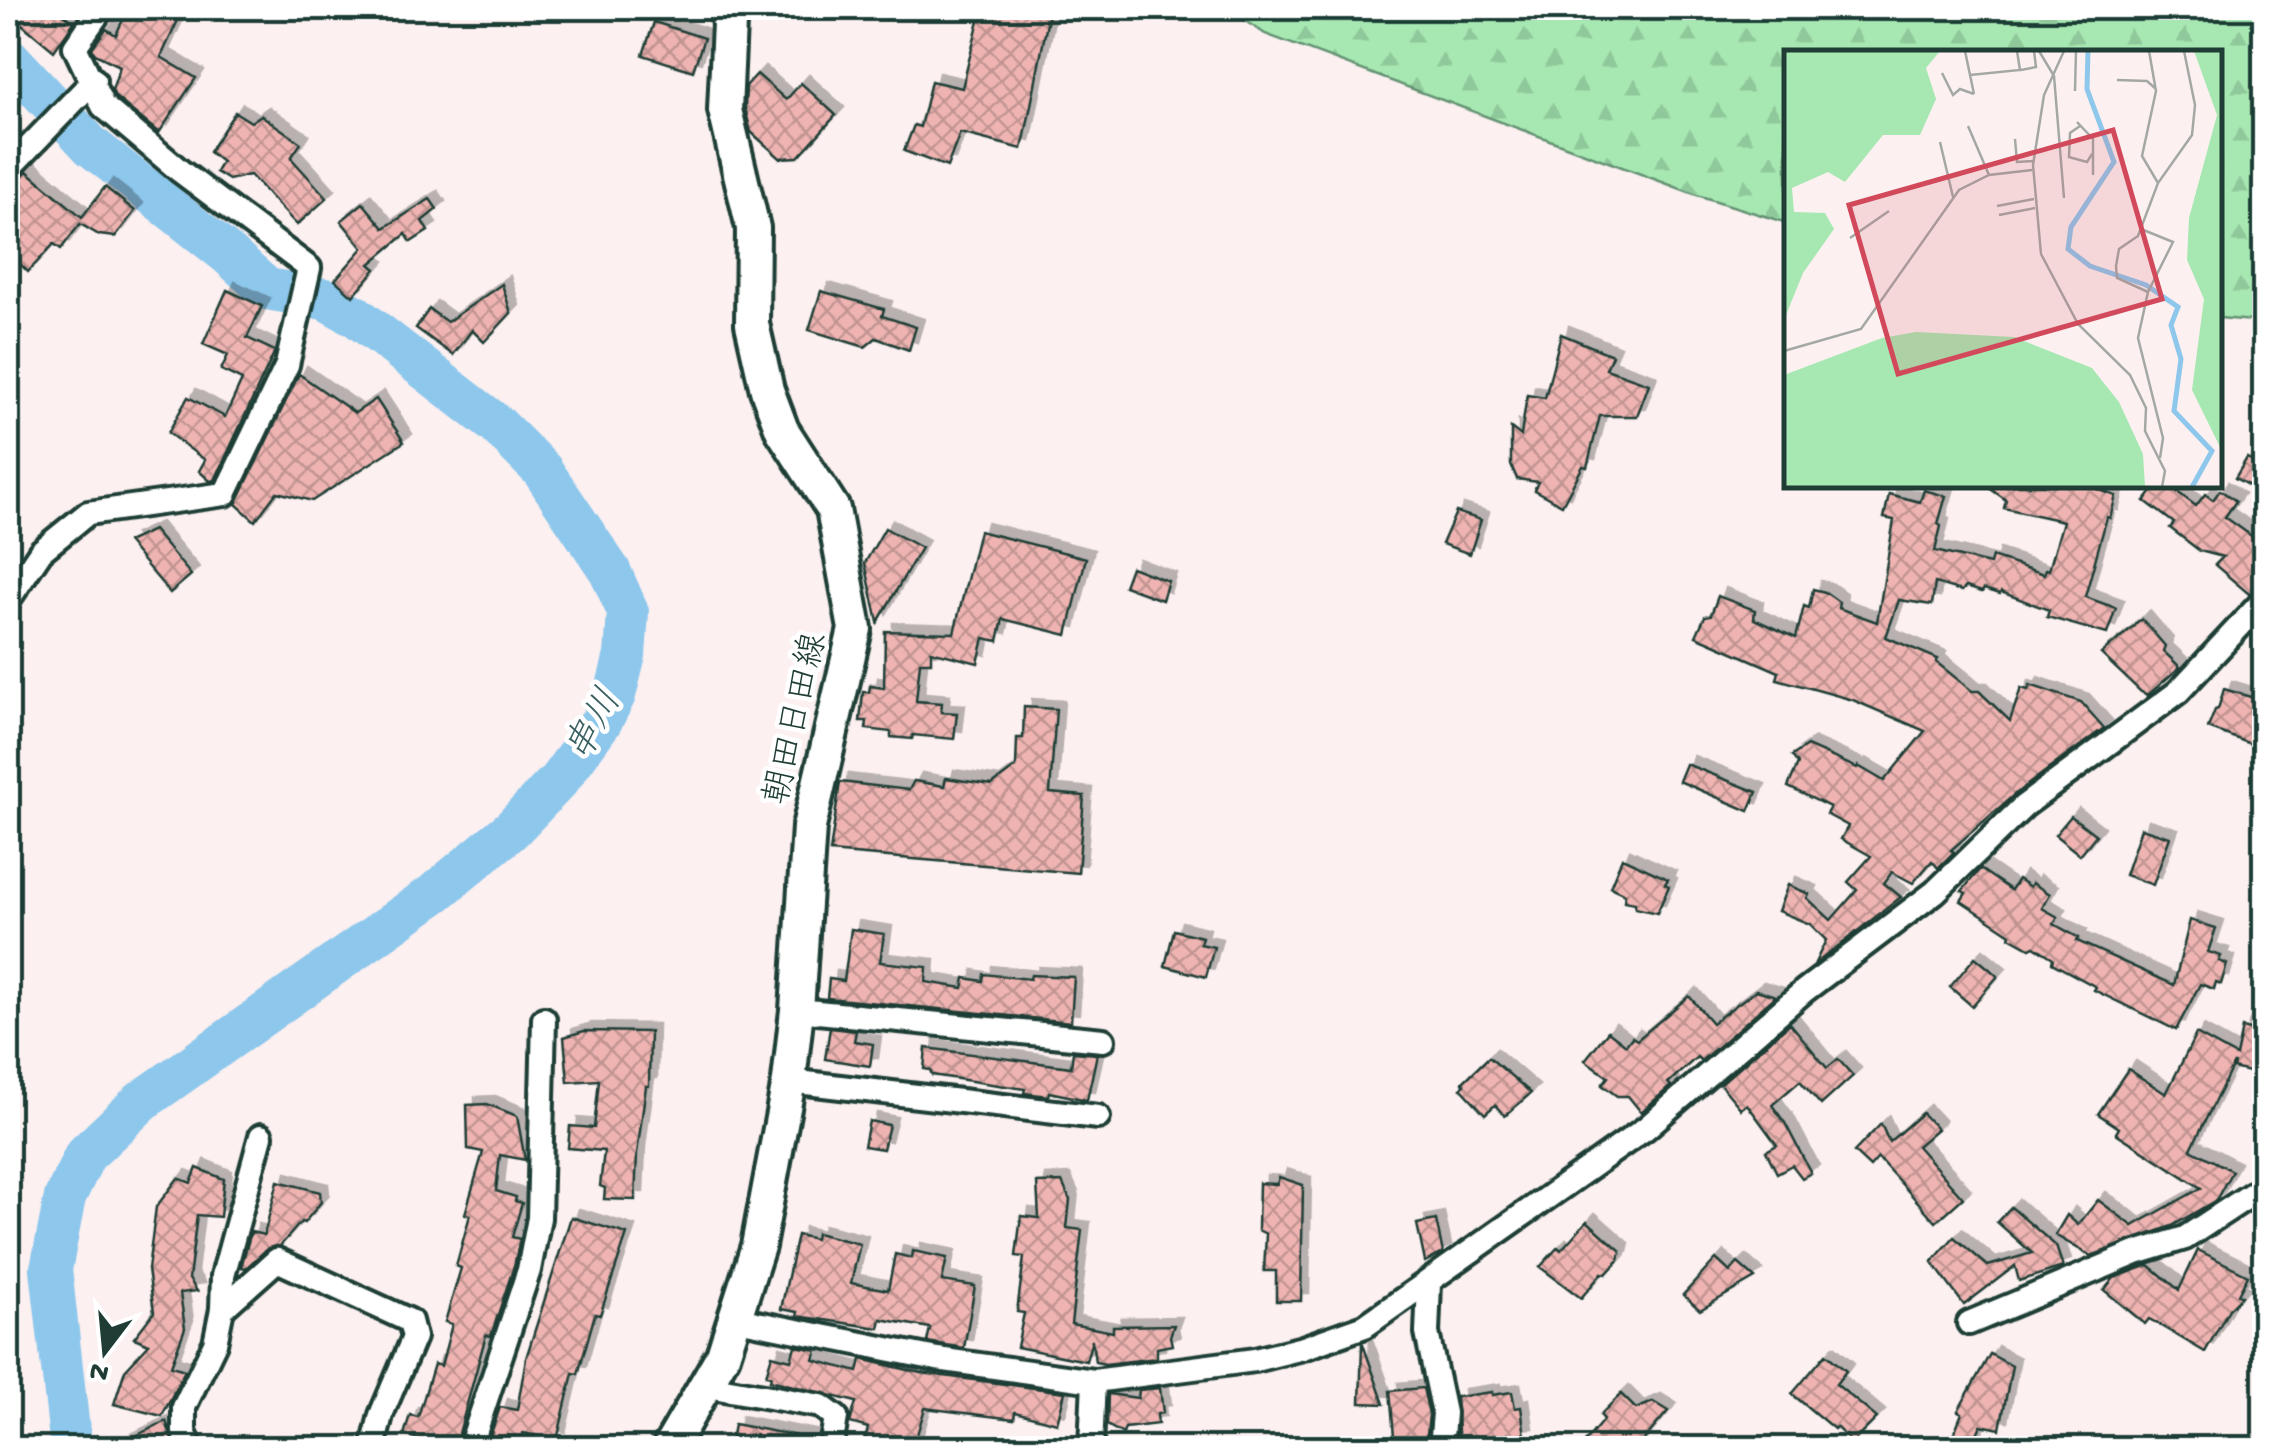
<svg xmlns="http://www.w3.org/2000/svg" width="2272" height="1456" font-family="'Gochi Hand','Klee One',sans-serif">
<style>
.forest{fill:url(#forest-firs);stroke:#639273;stroke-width:2.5}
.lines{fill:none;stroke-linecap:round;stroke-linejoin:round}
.river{stroke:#8dc7ec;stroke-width:42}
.building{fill:url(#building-cross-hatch);stroke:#1f3d34;stroke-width:2.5;filter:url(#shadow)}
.street-casing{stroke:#1f3d34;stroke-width:30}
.secondary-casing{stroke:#1f3d34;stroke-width:40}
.street{stroke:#fff;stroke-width:22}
.secondary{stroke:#fff;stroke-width:32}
.labels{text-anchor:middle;stroke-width:9;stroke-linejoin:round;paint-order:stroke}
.street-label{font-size:35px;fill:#1f3d34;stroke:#fff}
.water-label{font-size:38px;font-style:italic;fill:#3a6062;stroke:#fff}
.inset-river{fill:none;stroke:#8dc7ec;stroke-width:5}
.inset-road{fill:none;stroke:#a4a8a5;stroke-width:2.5}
.view{fill:#d1495b;fill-opacity:0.15;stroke:#d1495b;stroke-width:5}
.inset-edge{fill:none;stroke:#1f3d34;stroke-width:5}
</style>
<defs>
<pattern id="forest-firs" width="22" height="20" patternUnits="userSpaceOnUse" patternTransform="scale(2.5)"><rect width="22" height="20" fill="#a7e8b2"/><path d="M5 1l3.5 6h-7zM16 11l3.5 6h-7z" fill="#8fc89a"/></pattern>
<pattern id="building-cross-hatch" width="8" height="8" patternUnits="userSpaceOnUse" patternTransform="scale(2.5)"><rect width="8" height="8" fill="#efb4b2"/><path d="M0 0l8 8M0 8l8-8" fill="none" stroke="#c19492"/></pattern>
<filter id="shadow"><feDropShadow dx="8" dy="-8" stdDeviation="0" flood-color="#0004"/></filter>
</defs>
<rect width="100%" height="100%" fill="#fcf0f0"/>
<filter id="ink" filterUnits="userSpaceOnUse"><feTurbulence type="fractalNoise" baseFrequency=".01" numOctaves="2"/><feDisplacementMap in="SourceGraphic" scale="20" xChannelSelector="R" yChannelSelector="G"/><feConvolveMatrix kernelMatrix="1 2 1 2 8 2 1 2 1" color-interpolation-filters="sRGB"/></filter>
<g filter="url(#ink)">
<path class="forest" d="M1227 8H2264V322L2220 318V52H1787V223L1697 195 1265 34Z"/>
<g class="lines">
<path class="river" d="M8 57 91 146 229 255 267 289 325 299 356 316 497 425 542 470 610 571 628 612 625 655 615 695 601 722 559 780 511 830 435 893 142 1101 85 1155 65 1197 51 1269 71 1448"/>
</g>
<g class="building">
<path d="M22 8H56L74 22 54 51 18 21Z"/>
<path d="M128 8H160L180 16 161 57 196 78 159 133 115 97 112 90 120 66 95 54 92 48 106 29 116 35Z"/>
<path d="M982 8H1050L1025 136 1022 149 960 133 947 167 904 151 914 125 920 127 931 81 962 88Z"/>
<path d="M654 22 704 38 693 71 643 55Z"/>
<path d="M757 74 786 100 801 83 836 115 798 157 780 158 751 132 745 108 746 86Z"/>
<path d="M235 112 251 122 261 115 301 143 291 158 327 198 297 225 250 175 229 180 216 172 222 162 209 152Z"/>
<path d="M27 171 82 217 105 187 135 211 115 237 99 235 80 224 61 249 54 244 28 272 8 252V184L18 180Z"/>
<path d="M430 199 437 209 422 221 428 231 411 242 406 234 370 264 376 269 353 296 335 280 363 248 341 221 363 203 384 228Z"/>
<path d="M502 284 511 313 484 342 472 330 453 355 416 328 429 309 447 322Z"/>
<path d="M227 290 262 306 247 338 275 351 215 480 210 481 199 471 205 460 168 433 188 397 225 417 242 380 221 370 228 355 203 344Z"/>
<path d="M821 291 884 309 882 316 916 327 909 350 876 338 865 347 809 330Z"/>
<path d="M1561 334 1612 355 1606 369 1649 384 1637 416H1600L1587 467 1583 466 1562 505 1534 490 1538 482 1517 479 1511 465V428L1521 436 1527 395 1545 398Z"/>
<path d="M299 374 355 413 376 399 404 442 312 501 277 492 255 521 236 504Z"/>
<path d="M2247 458 2264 467 2253 488 2235 478Z"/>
<path d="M1985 485H2095L2094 488 2116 496 2110 518 2107 517 2085 597 2116 608 2107 634 2047 617 2049 610 2001 592 2000 594 1984 589 1982 592 1966 587 1962 591 1935 583 1932 605 1899 600 1886 637 1938 659 1936 662 1972 691H1979L2010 721 2021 688 2028 690 2030 685 2081 702 2104 728 2015 794 1951 850 1954 852 1938 868 1932 861 1913 883 1892 872 1884 883 1901 897 1814 965 1826 940 1810 924 1778 911 1788 885 1809 894 1807 898 1831 920 1857 890 1848 882 1871 856 1841 839 1848 826 1826 814 1830 807 1788 787 1798 764 1792 756 1807 746 1857 768 1858 766 1884 781 1925 731 1853 700 1777 679 1779 672 1696 636 1705 616 1711 615 1718 596 1755 610 1754 619 1796 638 1804 606 1809 608 1813 589 1825 592 1839 602 1838 608 1877 622 1894 520 1884 518 1889 494 1920 502 1924 490 1946 496 1938 524 1941 526 1935 551 1990 564 1992 557 2044 574 2046 569 2049 570 2063 521 2004 508 2006 500Z"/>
<path d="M2157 485H2168L2196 506 2205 494 2213 500 2220 490 2236 501 2225 517 2264 545V585L2249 594 2215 565 2223 557 2200 551 2170 528 2174 523 2145 501Z"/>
<path d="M1456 512 1481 520 1470 554 1442 544Z"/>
<path d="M885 528 921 548 878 622 865 563Z"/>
<path d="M153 530 191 575 170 593 127 542Z"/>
<path d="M979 531 1086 558 1067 635 1003 619 998 641 984 638 978 663 931 651V662H920L916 701 942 703 941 712 957 713 954 739 913 735 912 739 891 737V732L866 729 867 721H860L863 692H869L870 686 884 688 885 631 954 633Z"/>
<path d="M1131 567 1168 581 1162 600 1124 586Z"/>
<path d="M2142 619 2165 646 2163 651 2180 667 2148 695 2141 692 2101 654Z"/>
<path d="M2224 689 2264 701V749L2208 728 2215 710 2218 709Z"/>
<path d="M1024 707 1056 709 1050 793 1084 796 1078 873 830 852 840 782 909 790 914 781 944 786 946 778 992 785 1016 767 1017 738H1023Z"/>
<path d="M1686 764 1757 792 1749 811 1679 781Z"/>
<path d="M2071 816 2096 835 2080 855 2055 835Z"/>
<path d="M2141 828 2170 837 2153 885 2125 875Z"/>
<path d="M1622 858 1668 879 1665 884 1669 886 1657 913 1635 908V903L1624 901 1625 894 1610 887Z"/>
<path d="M1980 869 2011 890 2018 879 2030 887 2032 883 2050 894 2042 908 2058 917 2054 924 2079 938 2077 941 2174 985 2190 920 2216 928 2208 952 2221 956 2219 961 2227 964 2221 984 2216 982 2214 989 2200 984 2176 1030 2094 990 2096 987 2052 963 2053 958 2034 946 2030 948 2010 937 2011 934 1961 901 1966 893 1962 891Z"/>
<path d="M851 929 884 934 880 962 927 967 926 982 963 988 965 978 983 981 984 974 1030 979 1031 975 1074 977 1071 1022 827 998 829 979 844 981Z"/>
<path d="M1174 930 1202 937 1200 944 1214 947 1206 977 1165 966Z"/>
<path d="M1975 957 1998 976 1972 1006 1950 987Z"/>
<path d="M1756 990 1776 996 1701 1061 1697 1057 1668 1083 1671 1086 1641 1112 1628 1096H1617L1602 1085 1608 1077 1585 1060 1608 1031 1626 1045 1632 1037 1637 1040 1689 996 1712 1023Z"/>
<path d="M1790 1023 1827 1068 1838 1059 1853 1076 1821 1105 1800 1081 1772 1105 1785 1123 1811 1173 1802 1178 1792 1165 1777 1173 1766 1151 1777 1145 1747 1104 1741 1109 1720 1084Z"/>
<path d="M830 1028 856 1031 854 1041 873 1044 870 1066 825 1059Z"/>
<path d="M2242 1028 2264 1034V1076L2233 1068 2234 1063 2191 1149 2232 1171 2216 1200 2172 1226 2091 1256 2055 1235 2067 1215 2078 1225 2098 1200 2133 1226 2201 1188 2116 1133 2119 1128 2098 1114 2128 1069 2166 1094 2196 1034 2236 1056Z"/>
<path d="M584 1031 650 1032 649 1086H646L637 1154 635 1200 604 1199 605 1188 600 1186 604 1151 568 1148 570 1126 594 1128 599 1080 568 1082 564 1037Z"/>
<path d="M926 1048 1071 1067 1073 1052 1097 1054 1087 1100 1049 1092 1048 1096 1024 1093 1025 1089 932 1075 930 1070 924 1069Z"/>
<path d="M1489 1057 1531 1093 1505 1116 1495 1105 1485 1114 1461 1088 1465 1085 1463 1082Z"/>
<path d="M487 1104 517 1116 525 1160 500 1155 496 1191 516 1197 515 1201 522 1203 512 1237 520 1239 514 1266 491 1336 486 1335 455 1448H451L404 1435 410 1415 418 1417 434 1364 441 1366 452 1324 445 1322 461 1268 456 1266 470 1215 465 1214 483 1152 468 1149 467 1105Z"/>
<path d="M1922 1113 1937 1129 1917 1146 1963 1198 1936 1222 1878 1158 1870 1167 1854 1152 1881 1124 1889 1142Z"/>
<path d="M869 1121 889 1125 883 1149 864 1146Z"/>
<path d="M197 1168 224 1179 220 1217 197 1215 189 1279 197 1291 180 1293 185 1328 171 1366 185 1370 162 1416 114 1404 125 1370 149 1344 134 1338 154 1312 148 1269 156 1207 178 1178 191 1183Z"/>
<path d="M1279 1177 1303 1185 1301 1301H1276V1271H1264L1266 1234 1258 1230 1259 1183 1277 1184Z"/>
<path d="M278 1181 320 1192 321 1202 304 1223 301 1222 280 1246 268 1248 246 1268 241 1267 251 1232 264 1235Z"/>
<path d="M1062 1182 1070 1200 1067 1228 1082 1230 1071 1324 1113 1332V1326L1174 1325 1170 1336 1172 1345 1157 1348V1358L1105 1364 1095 1362 1092 1340 1086 1361 1017 1347 1024 1313 1017 1312 1024 1257 1016 1256 1021 1216 1039 1218 1037 1183Z"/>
<path d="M2011 1207 2056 1246 2063 1267 2019 1281 2015 1266 1964 1305 1932 1262 1954 1237 1988 1266 2032 1253 1997 1222Z"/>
<path d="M571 1217 627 1234 600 1315 595 1314 578 1374 573 1373 557 1440 523 1433 519 1448H486L500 1407 517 1410 526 1358Z"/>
<path d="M1436 1220 1443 1253 1425 1262 1417 1224Z"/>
<path d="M1587 1221 1621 1251 1619 1260 1606 1274 1602 1273 1581 1298 1540 1267 1558 1247 1561 1250Z"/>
<path d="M816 1233 860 1244 851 1283 888 1290 895 1254 912 1258 913 1251 947 1258 942 1281 975 1286 964 1348 927 1342 930 1328 881 1319 879 1328 797 1316 798 1312 781 1309 797 1235 815 1239Z"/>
<path d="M2198 1250 2248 1275 2238 1294 2242 1296 2229 1309 2205 1352 2149 1319 2145 1324 2104 1290 2114 1278 2149 1265 2179 1290Z"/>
<path d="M1716 1259 1730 1272 1738 1263 1755 1278 1700 1310 1683 1295Z"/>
<path d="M1362 1344H1363L1384 1404 1360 1403Z"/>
<path d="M795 1346 817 1350 814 1360 858 1372 861 1359 921 1373 1065 1392 1057 1423 1015 1412 1014 1419 925 1408 913 1448H863L868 1428 850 1423 856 1402 770 1380 771 1376 766 1375 772 1355 791 1360Z"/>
<path d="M1826 1354 1846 1371 1836 1384 1877 1418 1852 1443 1836 1427 1834 1429 1792 1394Z"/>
<path d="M1990 1354 2012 1366 2000 1429 1981 1425 1971 1448H1948L1962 1413 1958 1411Z"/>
<path d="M1160 1388 1163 1413 1157 1414 1158 1424 1125 1428 1123 1434 1107 1425 1108 1394 1138 1398 1139 1390Z"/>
<path d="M1423 1388 1429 1414 1426 1445 1395 1448 1390 1391Z"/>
<path d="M1492 1392V1395L1512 1392 1515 1408 1521 1407 1525 1436 1509 1437 1510 1448H1459L1456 1397Z"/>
<path d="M1621 1394 1636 1409 1653 1402 1668 1411 1637 1448H1580L1604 1419 1600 1415Z"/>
<path d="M166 1421 175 1448H111Z"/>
<path d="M734 1424 813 1439 812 1448H730Z"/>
</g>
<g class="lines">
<g class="street-casing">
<g id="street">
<path d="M8 169 94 80"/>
<path d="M8 600 41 551 88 513 225 494 287 365 309 268 180 171 103 106 75 47 102 8"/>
<path d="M797 1010 1103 1040"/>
<path d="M789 1081 1098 1117"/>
<path d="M1429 1283 1427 1333 1444 1413 1441 1448"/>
<path d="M222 1309 277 1260 410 1321 414 1337 381 1415 373 1448"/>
<path d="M737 1319 937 1359 1094 1381 1255 1360 1303 1348 1365 1326 1646 1128 1804 991 1935 892 2024 806 2178 692 2264 600"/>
<path d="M1969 1323 2136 1253 2185 1238 2255 1192 2264 1194"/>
<path d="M707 1386 821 1406 836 1417 831 1448"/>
<path d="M191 1448 184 1432V1407L215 1343 222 1309 223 1276 261 1136"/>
<path d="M470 1448 529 1270 539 1218 544 1019"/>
<path d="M1091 1448 1094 1381"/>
</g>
</g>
<g class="secondary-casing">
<path id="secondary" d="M669 1448 723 1355 758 1246 789 1081 797 1010 809 827 855 629 833 509 782 430 767 390 752 324 753 228 725 110 729 23 726 8"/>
</g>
<use href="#street" class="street"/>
<use href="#secondary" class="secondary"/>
</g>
</g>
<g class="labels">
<g class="street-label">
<text transform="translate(793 718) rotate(-77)" y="12">朝田日田線</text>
</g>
<g class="water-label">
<text transform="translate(591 724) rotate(-61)" y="13">串川</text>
</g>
</g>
<g transform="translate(1784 50)">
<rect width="438" height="438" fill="#fcf0f0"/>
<path d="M0 1H156L142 18 152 49 136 85H99L61 132 44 122 8 138 10 162 41 163 50 179 19 223 0 270ZM410 1H437V399L408 340 420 249 403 210 405 168 433 65ZM132 282 230 287 308 318 335 352 359 404 361 437H0V325L98 288Z" fill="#a7e8b2"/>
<path class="inset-river" d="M304 1 303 39 330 112 287 177 284 199 306 216 362 235 394 257 387 275 397 309 390 361 428 401 408 437"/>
<path class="inset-road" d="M181 1 190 44M255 1 270 26 280 148M280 1 260 45 249 115 257 204 294 274 346 325 362 358 361 381 381 421 378 437M365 1 372 41 358 106 374 133M237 20 252 17 250 1M158 23 169 45 176 39 190 44M186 25 236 20 233 1M333 30 363 31 372 39M291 41 292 1M293 72 309 89V125M184 76 205 125M296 76 286 83 285 107 303 112 308 104M231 89 233 112 249 111M156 92 169 147M213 156 250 149M215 165 251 158M357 179 389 192 364 242 354 288 379 388 376 408M66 188 105 161M364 242 333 228 332 216 335 199 354 186 374 133 408 85 411 55 400 1M0 301 77 279 175 140 205 125 248 120"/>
<path class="view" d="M329 80 378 249 114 324 65 155Z"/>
<rect width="438" height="438" class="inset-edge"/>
</g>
<rect width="2272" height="1456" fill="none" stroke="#fff" stroke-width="40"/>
<rect x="20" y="20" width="2232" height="1416" fill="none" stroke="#1f3d34" stroke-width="4" filter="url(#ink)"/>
<g transform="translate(105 1351) rotate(196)" stroke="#ffffff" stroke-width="8" paint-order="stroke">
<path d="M0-8L18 38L0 25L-18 38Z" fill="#1f3d34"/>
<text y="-15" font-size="28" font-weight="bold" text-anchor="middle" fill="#1f3d34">N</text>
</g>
</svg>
